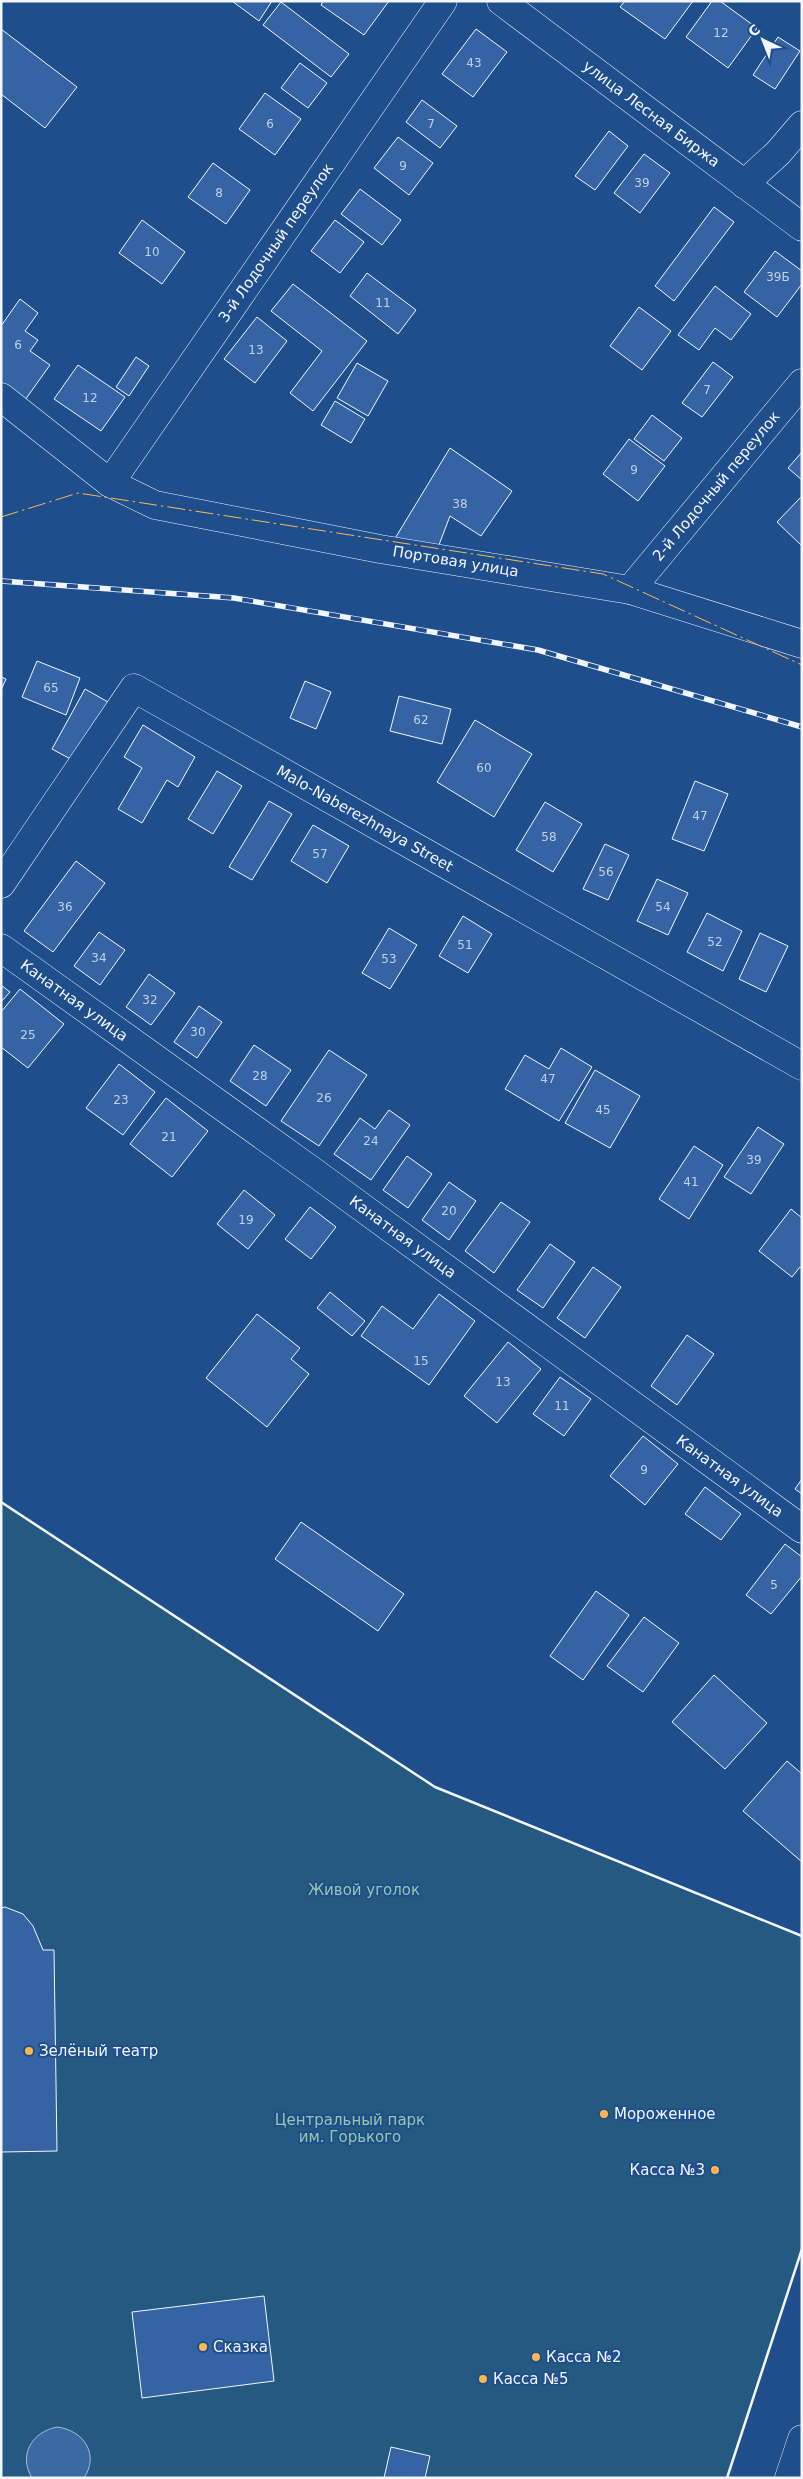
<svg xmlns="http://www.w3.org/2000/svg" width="803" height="2479" font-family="'DejaVu Sans',sans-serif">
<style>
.green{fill:#245a82;stroke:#a8bbd7}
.water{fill:#3b69a3;stroke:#a8bbd7}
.building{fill:#3563a3;stroke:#f2f6ff}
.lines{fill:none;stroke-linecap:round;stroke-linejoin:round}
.minor-casing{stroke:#f2f6ff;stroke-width:29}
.tertiary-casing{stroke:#f2f6ff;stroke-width:29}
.minor{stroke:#1f4e8c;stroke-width:28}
.tertiary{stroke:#1f4e8c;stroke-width:28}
.rail-casing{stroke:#f2f6ff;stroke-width:5.5}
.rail{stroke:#1f4e8c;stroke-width:4;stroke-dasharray:11;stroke-linecap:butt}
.wall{stroke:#f2f6ff;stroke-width:2.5}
.power{stroke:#ffb74d;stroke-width:1;stroke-dasharray:18 4 2.5 4;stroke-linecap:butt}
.poi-dot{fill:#ffb74d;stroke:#1f4e8c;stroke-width:2}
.labels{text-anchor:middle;stroke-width:4;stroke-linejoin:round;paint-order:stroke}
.number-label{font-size:12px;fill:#c3d1e8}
.street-label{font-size:15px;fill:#f2f6ff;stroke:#1f4e8c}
.park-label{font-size:15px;fill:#97c8a6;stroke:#1f4e8c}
.poi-label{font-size:15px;fill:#f2f6ff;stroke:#1f4e8c;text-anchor:start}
</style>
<rect width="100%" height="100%" fill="#1f4e8c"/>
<path class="green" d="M1 1502 435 1787 802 1936V2249L727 2478H1Z"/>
<path class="water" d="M57 2427C83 2430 100 2454 84 2478H32C18 2455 32 2432 57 2427Z"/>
<g class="building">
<path d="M232 1H272L259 21Z"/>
<path d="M323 1H389L364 35 321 5Z"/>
<path d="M625 1H693L665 39 620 7Z"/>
<path d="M712 1H720L757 28 728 68 686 37Z"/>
<path d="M281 2 349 54 331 77 263 25Z"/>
<path d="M1 29 77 87 45 128 1 94Z"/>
<path d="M476 29 507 52 473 97 442 74Z"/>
<path d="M778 37 800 51 775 89 753 75Z"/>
<path d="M300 63 327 83 308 108 281 88Z"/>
<path d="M265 93 301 119 275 155 239 129Z"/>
<path d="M422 100 457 126 440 148 406 122Z"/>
<path d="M609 131 628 146 595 190 575 176Z"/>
<path d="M398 137 433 163 409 195 374 168Z"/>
<path d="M644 154 670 173 640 213 614 193Z"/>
<path d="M213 163 250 190 226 224 188 197Z"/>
<path d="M360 189 401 220 382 245 341 214Z"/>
<path d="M714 207 734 222 674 301 655 286Z"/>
<path d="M142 220 185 252 162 284 119 253Z"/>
<path d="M335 220 364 242 340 273 311 251Z"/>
<path d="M775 251 802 271V284L777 317 744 292Z"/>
<path d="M367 273 416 310 398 334 350 296Z"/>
<path d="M293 284 367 341 313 411 290 393 322 351 271 311Z"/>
<path d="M715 286 751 314 731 340 715 328 699 350 678 335Z"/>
<path d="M20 299 38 313 25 331 38 340 30 351 50 365 25 400 1 383V326Z"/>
<path d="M639 307 671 331 642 370 610 346Z"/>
<path d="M257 317 287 341 255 383 224 359Z"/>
<path d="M136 357 149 366 129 396 116 387Z"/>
<path d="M713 362 733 377 702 417 682 403Z"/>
<path d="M357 363 388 381 368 416 337 398Z"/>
<path d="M78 365 125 397 101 431 54 399Z"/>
<path d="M335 401 365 419 351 443 321 425Z"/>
<path d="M652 415 682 438 664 461 634 439Z"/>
<path d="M629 439 665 466 638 501 603 474Z"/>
<path d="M450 448 512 491 481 536 450 516 437 550 391 545Z"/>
<path d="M802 452V480L788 468Z"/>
<path d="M802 496V546L777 522Z"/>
<path d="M37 661 80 678 66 715 22 697Z"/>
<path d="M1 677 6 679 1 690Z"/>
<path d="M305 681 331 692 316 729 290 718Z"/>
<path d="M85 689 108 702 76 762 52 749Z"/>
<path d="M399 696 451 709 442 744 390 731Z"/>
<path d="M475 720 532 754 494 817 437 782Z"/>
<path d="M143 725 195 757 178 787 167 780 142 823 118 809 142 768 124 757Z"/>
<path d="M217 771 242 786 213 834 188 819Z"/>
<path d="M695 781 728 794 704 851 672 839Z"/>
<path d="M269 801 292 814 252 880 229 867Z"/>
<path d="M545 802 582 824 553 872 516 850Z"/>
<path d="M313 825 349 846 327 883 291 861Z"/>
<path d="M605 844 629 855 608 900 583 889Z"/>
<path d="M76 861 105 883 53 952 24 931Z"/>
<path d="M657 879 688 893 668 935 637 921Z"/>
<path d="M707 913 742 931 723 971 687 952Z"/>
<path d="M463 916 492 934 468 973 439 956Z"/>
<path d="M389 928 417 945 390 989 362 973Z"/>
<path d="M99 932 125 950 100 985 74 966Z"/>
<path d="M760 933 788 946 766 992 739 979Z"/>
<path d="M149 974 175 993 151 1025 126 1007Z"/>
<path d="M1 985 10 992 1 1002Z"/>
<path d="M20 989 64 1024 28 1068 1 1047V1012Z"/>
<path d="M199 1006 222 1022 197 1058 174 1042Z"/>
<path d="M254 1045 291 1070 266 1106 230 1081Z"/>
<path d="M561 1048 592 1067 559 1121 505 1089 525 1055 549 1069Z"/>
<path d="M329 1050 367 1075 319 1146 281 1121Z"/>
<path d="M119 1064 155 1092 123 1135 86 1108Z"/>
<path d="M595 1070 640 1096 610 1148 565 1123Z"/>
<path d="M166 1098 208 1131 172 1177 130 1144Z"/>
<path d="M389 1110 410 1125 371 1180 334 1154 360 1118 375 1129Z"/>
<path d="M758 1127 784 1144 751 1194 724 1177Z"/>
<path d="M694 1146 723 1165 689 1219 659 1199Z"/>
<path d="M407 1156 432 1174 408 1208 383 1190Z"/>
<path d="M449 1182 476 1201 449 1240 422 1220Z"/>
<path d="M244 1190 275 1215 248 1249 217 1224Z"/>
<path d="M501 1202 530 1222 494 1273 465 1251Z"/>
<path d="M310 1207 336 1227 311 1259 285 1239Z"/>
<path d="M791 1209 802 1218V1269L800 1267 792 1277 759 1251Z"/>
<path d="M550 1244 575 1262 543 1308 517 1290Z"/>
<path d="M593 1267 621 1287 585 1338 557 1318Z"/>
<path d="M330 1292 365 1321 352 1336 317 1308Z"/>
<path d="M439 1294 475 1321 429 1385 361 1336 382 1306 413 1329Z"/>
<path d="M257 1314 300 1348 291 1359 309 1374 267 1427 206 1378Z"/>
<path d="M687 1335 714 1354 677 1405 651 1386Z"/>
<path d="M508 1342 541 1369 497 1423 464 1396Z"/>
<path d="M560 1377 591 1399 564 1436 533 1414Z"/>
<path d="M643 1436 678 1464 645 1505 610 1476Z"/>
<path d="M802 1479V1494L795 1489Z"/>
<path d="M705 1487 741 1514 721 1540 685 1514Z"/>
<path d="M301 1522 404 1594 378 1631 275 1559Z"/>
<path d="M785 1544 802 1557V1576L771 1614 746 1595Z"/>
<path d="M596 1591 629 1615 583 1680 550 1656Z"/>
<path d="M644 1617 679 1643 643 1692 607 1666Z"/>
<path d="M714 1675 767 1723 725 1769 672 1722Z"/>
<path d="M787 1761 802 1774V1862L743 1811Z"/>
<path d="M5 1907 23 1914 33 1926 43 1950H54L57 2151 1 2152V1908Z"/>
<path d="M264 2296 274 2381 142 2398 132 2312Z"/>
<path d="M391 2447 430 2456 425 2478H384Z"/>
</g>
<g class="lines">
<g class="minor-casing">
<g id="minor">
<path id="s1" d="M501 1 802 227"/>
<path id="s2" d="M1 397 110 483 155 505 380 549 630 590 802 644"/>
<path id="s3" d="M110 483 443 1"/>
<path id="s4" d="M630 590 802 383"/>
<path id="s5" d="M1 884 134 688 802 1066"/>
<path id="s6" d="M1 948 311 1170 802 1529"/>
<path d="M789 2478 802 2439"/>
</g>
</g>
<g class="tertiary-casing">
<path id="tertiary" d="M744 184 778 153 802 125"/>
</g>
<use href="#minor" class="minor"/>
<use href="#tertiary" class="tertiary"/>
<g class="rail-casing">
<path id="rail" d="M1 581 234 598 538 650 802 727"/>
</g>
<use href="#rail" class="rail"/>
<g class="wall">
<path d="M1 1502 435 1787 802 1936"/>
<path d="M727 2478 802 2249"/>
</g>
<path class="power" d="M1 517 78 493 603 574 802 665"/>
</g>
<g class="poi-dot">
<circle cx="29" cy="2051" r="5"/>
<circle cx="604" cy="2114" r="5"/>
<circle cx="715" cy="2170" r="5"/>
<circle cx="203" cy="2347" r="5"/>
<circle cx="536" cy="2357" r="5"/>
<circle cx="483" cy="2379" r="5"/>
</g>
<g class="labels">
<g class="number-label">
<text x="721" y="37">12</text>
<text x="474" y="67">43</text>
<text x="270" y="128">6</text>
<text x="431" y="128">7</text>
<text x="403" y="170">9</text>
<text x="642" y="187">39</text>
<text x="219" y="197">8</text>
<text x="152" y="256">10</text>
<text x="778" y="281">39Б</text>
<text x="383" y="307">11</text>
<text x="18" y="349">6</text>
<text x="256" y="354">13</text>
<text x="707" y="394">7</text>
<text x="90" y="402">12</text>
<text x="634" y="474">9</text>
<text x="460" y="508">38</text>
<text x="51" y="692">65</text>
<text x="421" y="724">62</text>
<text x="484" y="772">60</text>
<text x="700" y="820">47</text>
<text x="549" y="841">58</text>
<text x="320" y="858">57</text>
<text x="606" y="876">56</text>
<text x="65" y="911">36</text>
<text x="663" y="911">54</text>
<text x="715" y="946">52</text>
<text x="465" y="949">51</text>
<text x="99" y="962">34</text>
<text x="389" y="963">53</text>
<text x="150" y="1004">32</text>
<text x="198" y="1036">30</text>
<text x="28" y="1039">25</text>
<text x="260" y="1080">28</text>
<text x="548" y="1083">47</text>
<text x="324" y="1102">26</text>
<text x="121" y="1104">23</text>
<text x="603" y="1114">45</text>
<text x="169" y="1141">21</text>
<text x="371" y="1145">24</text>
<text x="754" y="1164">39</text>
<text x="691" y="1186">41</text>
<text x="449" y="1215">20</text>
<text x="246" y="1224">19</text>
<text x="421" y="1365">15</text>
<text x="503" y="1386">13</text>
<text x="562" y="1410">11</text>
<text x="644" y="1474">9</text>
<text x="774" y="1589">5</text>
</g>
<g class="street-label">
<text dy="5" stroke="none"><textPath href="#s1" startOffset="188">улица Лесная Биржа</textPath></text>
<text dy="5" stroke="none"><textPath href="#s3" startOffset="292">3-й Лодочный переулок</textPath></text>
<text dy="5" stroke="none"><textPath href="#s4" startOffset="135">2-й Лодочный переулок</textPath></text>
<text dy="5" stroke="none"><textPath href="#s2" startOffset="495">Портовая улица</textPath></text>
<text dy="5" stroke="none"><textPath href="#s5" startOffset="502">Malo-Naberezhnaya Street</textPath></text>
<text dy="5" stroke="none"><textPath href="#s6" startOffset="90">Канатная улица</textPath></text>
<text dy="5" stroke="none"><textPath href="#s6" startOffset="495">Канатная улица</textPath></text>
<text dy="5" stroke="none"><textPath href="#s6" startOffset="900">Канатная улица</textPath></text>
</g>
<g class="park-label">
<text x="364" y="1895">Живой уголок</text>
<text x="350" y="2125">Центральный парк<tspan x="350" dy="17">им. Горького</tspan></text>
</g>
<g class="poi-label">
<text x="39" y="2056">Зелёный театр</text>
<text x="614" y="2119">Мороженное</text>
<text x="705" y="2175" text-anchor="end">Касса №3</text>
<text x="213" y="2352">Сказка</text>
<text x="546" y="2362">Касса №2</text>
<text x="493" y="2384">Касса №5</text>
</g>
</g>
<rect width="803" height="2479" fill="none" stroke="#f2f6ff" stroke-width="5"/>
<g transform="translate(763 40) rotate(317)" stroke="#1f4e8c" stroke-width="4" paint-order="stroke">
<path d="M0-4L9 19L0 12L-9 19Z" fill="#f2f6ff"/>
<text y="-8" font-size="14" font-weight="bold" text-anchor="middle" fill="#f2f6ff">С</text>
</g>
</svg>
